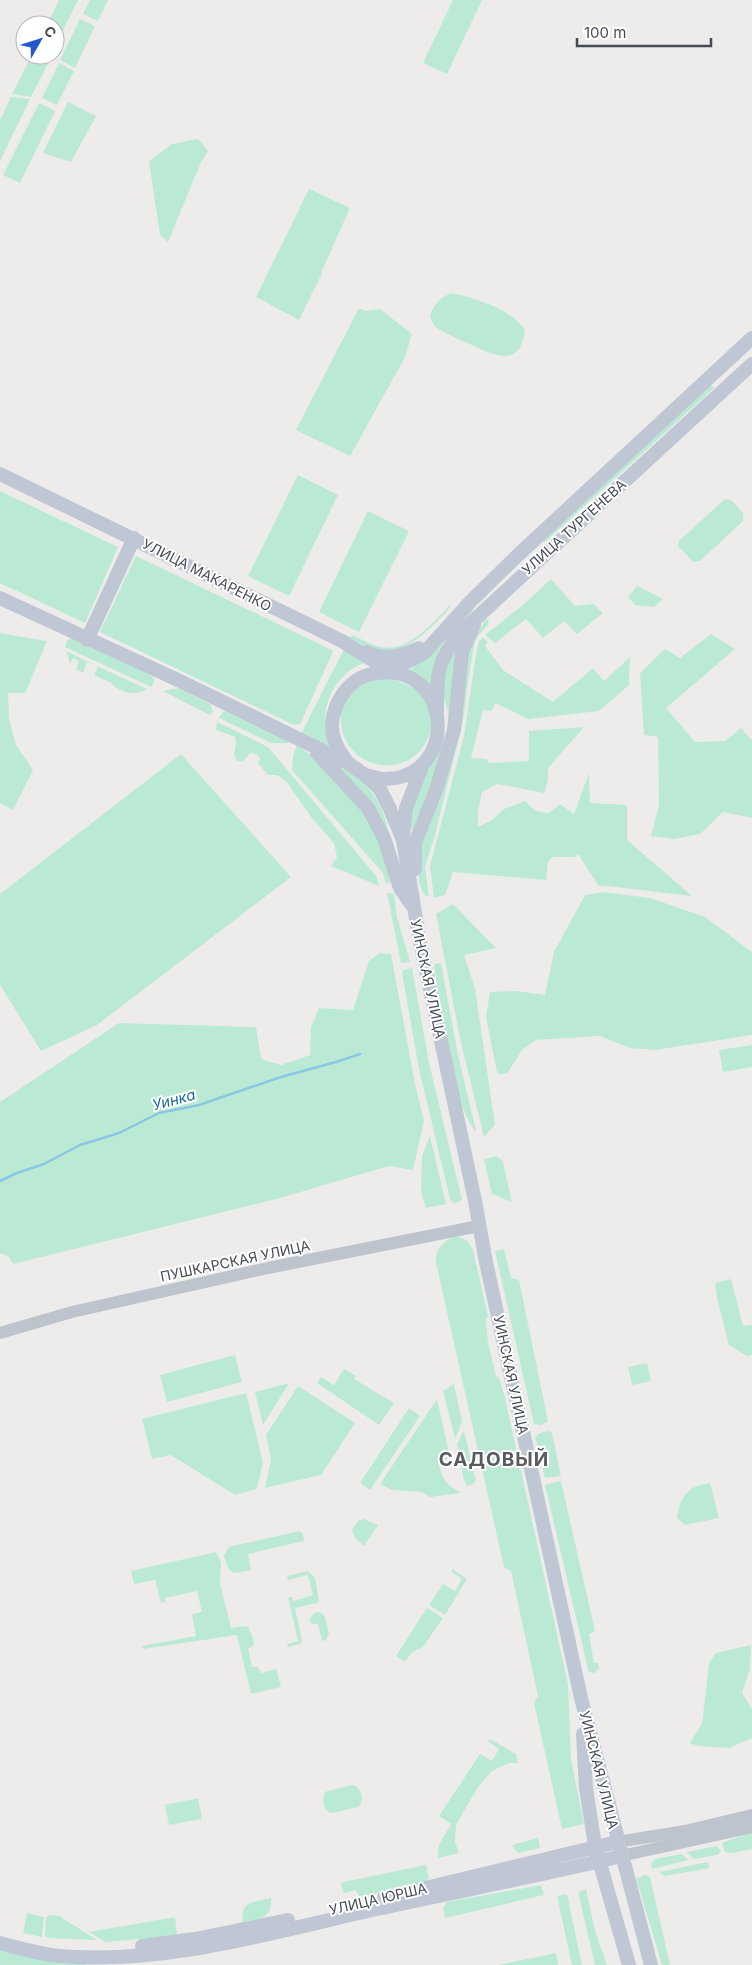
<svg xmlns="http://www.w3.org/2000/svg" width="752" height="1965" font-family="Inter,sans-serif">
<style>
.green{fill:#bbead4}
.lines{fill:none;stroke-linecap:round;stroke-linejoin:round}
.stream{stroke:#8bc6e5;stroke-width:2.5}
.tertiary{stroke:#bdc4cd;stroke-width:12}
.secondary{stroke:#bfc6d4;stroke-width:14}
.labels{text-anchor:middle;stroke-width:4;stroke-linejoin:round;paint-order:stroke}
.street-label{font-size:14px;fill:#454c57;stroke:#fff}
.water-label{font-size:15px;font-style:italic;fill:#156c9a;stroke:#fff}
.district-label{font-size:19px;font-weight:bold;letter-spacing:1px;fill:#595b60;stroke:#fff}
</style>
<rect width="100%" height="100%" fill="#eeeceb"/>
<g class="green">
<path d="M59 0H78L55 47V25H47Z"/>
<path d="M90 0H108L98 21 83 14Z"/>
<path d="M453 0H482L447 74 423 63Z"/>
<path d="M80 19 95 26 75 68 60 60Z"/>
<path d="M32 55H45L51 58 31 97 12 94Z"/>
<path d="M59 63 74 71 57 105 42 98Z"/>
<path d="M11 97 30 99 0 161V120Z"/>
<path d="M68 102 96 116 71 162 43 153Z"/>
<path d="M39 103 55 111 20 183 3 175Z"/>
<path d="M198 139 208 151 201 162 168 242 160 235 149 161 172 144Z"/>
<path d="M309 189 350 208 321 273H322L299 320 256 297Z"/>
<path d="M452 293C476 298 512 310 525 330 520 367 498 357 474 346 460 340 447 334 435 327L430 317C434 304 438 298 452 293Z"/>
<path d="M359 308 365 311 380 309 412 334 405 357 350 456 296 430Z"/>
<path d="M710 384 714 388 545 542 542 538Z"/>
<path d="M298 475 338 495 289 596 248 576Z"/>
<path d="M0 491 118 547 85 623 0 583Z"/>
<path d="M725 499 731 500 743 513V521L700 561 693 562 678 546 679 541Z"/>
<path d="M368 511 409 531 359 632 319 612Z"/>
<path d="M136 556 332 650 333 652 300 724 294 725 100 632Z"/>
<path d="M551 579 575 606 594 604 603 613 577 634 564 621 543 638 526 619 495 643 485 635 523 605Z"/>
<path d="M637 586 663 599 654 607 635 605 628 597Z"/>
<path d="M451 605 449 609C429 629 407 656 376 650 367 648 358 642 350 638L352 635C361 639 371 645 381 647 409 653 432 622 451 605Z"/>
<path d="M470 608 473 611C446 639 435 646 431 686L409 671 439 643Z"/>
<path d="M486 618 489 622 488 625 478 636 475 641 470 668 463 721 435 835 425 867 429 897 426 896C416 885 418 865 419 851L469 650Z"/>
<path d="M0 633 47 641 25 693H8L9 719 16 745 33 770 13 810 0 803Z"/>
<path d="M711 634 735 649 666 708 695 742 725 741 741 728 752 740V818L723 812 700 834 674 839 651 836 659 806 658 737 644 735 640 673 665 649 680 658Z"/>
<path d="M483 637 488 642 485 646 503 670 553 702 593 668 604 681 630 657 629 685 599 711 528 719 495 703 492 711 483 710 471 758 487 759 488 763 529 761V731L584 727 548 768V781L544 793 497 784 482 792 478 812V827L492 820 504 809 525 801 536 811 549 813 560 804 574 814 589 773 590 803 627 805V840L692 896 598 885 578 854 575 857H554L548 861 546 880 453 872 445 895 434 898 430 866 464 736 476 654 479 641Z"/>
<path d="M71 638 145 672 153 677 154 683 151 687 65 647 67 641Z"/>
<path d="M461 638 449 716 442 691V675Z"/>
<path d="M345 647 365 663C341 669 321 701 326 726 327 733 330 741 333 749L301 734Z"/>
<path d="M66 651C93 664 120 677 147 689 132 696 128 694 113 686V684L94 675 98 666 87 662 83 673 76 669 79 661 73 658 70 664Z"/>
<path d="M383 675 421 691C424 699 429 707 431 716 433 723 430 732 428 738 408 783 344 769 341 722 339 691 360 685 383 675Z"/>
<path d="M179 688 206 702 210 704 213 711 210 715 163 691Z"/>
<path d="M226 711 289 741 288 743H271L219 718 223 712Z"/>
<path d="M217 722 268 747 377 877 379 886 331 866 337 857 334 843 311 817 286 781 277 775H268L258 763 260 758 256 754 250 753 242 762 236 760 234 755 236 744 235 737 216 730Z"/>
<path d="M444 742 435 781 414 831 411 829 412 805 428 767Z"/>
<path d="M297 745 312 756 364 812 378 840 391 882 386 884 383 873 292 770 293 756Z"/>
<path d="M181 754 291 877 97 1025 41 1051 0 985V894Z"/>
<path d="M333 761C367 778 382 800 390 837Z"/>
<path d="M603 892 650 898 705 917 752 952V1035L655 1050 630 1048 600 1036 536 1040 522 1050 508 1072 500 1075 497 1072 486 1017 490 992 516 991 545 995 554 952 585 895Z"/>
<path d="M387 893 394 894 397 917 410 962 401 963Z"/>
<path d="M453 904 496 948 464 955 475 988 495 1125 484 1137 461 1043 436 914Z"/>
<path d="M380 953 391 954 414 1079 424 1121 413 1170 389 1166 280 1198 13 1264 8 1256 0 1253V1102L119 1023 256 1027 261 1059 281 1065 310 1055 311 1027 319 1008 353 1010 369 961Z"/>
<path d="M441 963 458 1055 476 1131C455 1114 438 995 434 964Z"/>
<path d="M412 968 429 1063 462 1200 454 1204 450 1199 419 1069 402 973 403 970Z"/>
<path d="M752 1045V1067L723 1072 719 1050Z"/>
<path d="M430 1136 446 1204 426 1208 421 1192 422 1156Z"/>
<path d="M497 1156 503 1162 511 1198V1202L492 1194 484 1159Z"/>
<path d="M457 1236 468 1241 473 1250 488 1316 486 1320 488 1342 496 1376 499 1378 505 1398 568 1684 571 1759 584 1824 562 1829 534 1703 538 1696 511 1571 504 1567 436 1263C435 1248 444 1240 457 1236Z"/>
<path d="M504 1249 511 1278 519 1280 548 1421 541 1425 534 1424 495 1251Z"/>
<path d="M731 1279 743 1326 752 1325V1354L747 1356 729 1345 717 1298 715 1283Z"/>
<path d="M235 1355 242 1382 167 1402 160 1375Z"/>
<path d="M647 1363 651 1381 632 1385 628 1367Z"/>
<path d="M344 1369 356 1376 354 1379 394 1403 379 1425 317 1383 321 1377 334 1385Z"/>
<path d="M289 1383 263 1425 255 1392Z"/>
<path d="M454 1384 462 1422 455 1439 443 1391Z"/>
<path d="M298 1386 355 1423 321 1475 265 1488 271 1459 266 1435Z"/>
<path d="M246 1393 263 1462 257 1489 235 1495 171 1455 152 1459 142 1419Z"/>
<path d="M437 1399 450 1457 439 1463C442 1481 447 1484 461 1493L430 1497 422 1492 392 1490 380 1484Z"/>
<path d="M409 1408 420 1416 370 1490 360 1483Z"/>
<path d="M464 1431 476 1481 472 1485 467 1486 464 1480 457 1444Z"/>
<path d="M548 1431 552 1433 561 1476 545 1478 535 1437 540 1433Z"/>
<path d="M561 1481 595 1631 589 1634 594 1663H598L599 1669 594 1673 589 1672 588 1669 545 1485Z"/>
<path d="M710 1483 719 1518 685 1525 677 1518C680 1496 687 1486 710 1483Z"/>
<path d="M364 1519 378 1525 364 1546 355 1538 352 1530 358 1521Z"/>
<path d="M300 1531 303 1534 304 1541 248 1554 251 1570C232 1574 229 1576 224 1556L228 1548 232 1546Z"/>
<path d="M216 1552 221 1563 220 1583 231 1628 243 1626 248 1627 254 1641 253 1646 248 1649 252 1667H258L261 1673 276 1669 281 1687 251 1694 237 1635 143 1649 142 1646 196 1636 192 1614 202 1612 197 1591 165 1598 166 1602 161 1603 155 1580 134 1584 131 1571Z"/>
<path d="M453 1569 467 1579 445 1615 429 1605 443 1584 455 1591 462 1579 451 1572Z"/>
<path d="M308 1571 315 1578 319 1601 317 1603 295 1608 302 1640 300 1644 288 1647 287 1644 298 1641 288 1597H292L293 1601 313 1595 308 1575 288 1580 287 1576Z"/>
<path d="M427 1608 443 1618 423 1647 412 1652 405 1662 396 1656Z"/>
<path d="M317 1612 323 1614 325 1617 329 1634 326 1640 322 1641 318 1624H312L309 1620 313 1614Z"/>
<path d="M751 1645 750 1669 742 1693 752 1709V1738L729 1748 698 1746 690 1743 702 1724 709 1663 716 1653Z"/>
<path d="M490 1739 516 1754 518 1763H509L492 1771 478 1787 456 1825 455 1842 459 1853 438 1858 439 1845 451 1824 439 1816 480 1754 492 1761 499 1749 488 1741Z"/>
<path d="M353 1785C362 1788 365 1801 358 1807L332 1813 328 1812C323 1806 321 1796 327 1791Z"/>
<path d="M198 1798 202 1819 169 1825 165 1805Z"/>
<path d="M752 1832V1849L731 1853 725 1852 722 1843Z"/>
<path d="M538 1838 540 1848 518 1853 512 1845Z"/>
<path d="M717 1846 721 1852 717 1855 694 1859 686 1852Z"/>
<path d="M681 1854 689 1860 652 1869 651 1863 655 1859Z"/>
<path d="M708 1862 709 1868 665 1876 659 1872Z"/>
<path d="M426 1865 429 1879 423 1883 360 1897 355 1890 344 1893 341 1885 343 1882Z"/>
<path d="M645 1875 650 1877 670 1965H662L636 1878Z"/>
<path d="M541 1885 544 1895 445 1918 443 1908 447 1902Z"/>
<path d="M586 1889 595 1931 607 1965H595L578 1892Z"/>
<path d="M567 1894 581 1961 582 1965H572L557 1896Z"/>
<path d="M271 1898C273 1919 259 1919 243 1922 239 1901 255 1902 271 1898Z"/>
<path d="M27 1913 44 1917 42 1937 23 1933Z"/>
<path d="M49 1915 59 1916 97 1940 49 1938 45 1936 46 1918Z"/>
<path d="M175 1917 177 1934 174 1936 105 1942 89 1932Z"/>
<path d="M0 1949 84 1962 86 1965H0Z"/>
<path d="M556 1953 558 1965H498Z"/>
</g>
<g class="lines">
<path class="stream" d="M0 1181 17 1173 44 1164 80 1145 119 1133 159 1113 199 1105 281 1077 336 1062 360 1054"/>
<g class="tertiary">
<path d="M0 1333 72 1312 268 1268 479 1226"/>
<path d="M617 1842 685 1831 752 1815"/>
<path d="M621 1856 752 1827"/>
</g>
<g class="secondary">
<path d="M0 474 342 641 390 671"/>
<path d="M0 598 180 681 348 763 365 775 380 789 390 809 403 840 419 937 475 1201 486 1262 581 1698 651 1965"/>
<path d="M87 640 134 538"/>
<path d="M366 652C384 661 402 656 419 648"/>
<path d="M390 671 424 653 471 601 519 554 752 338"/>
<path d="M437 711C437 675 436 662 460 633L752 364"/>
<path d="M317 753 368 808 384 838 400 888 411 904"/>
<path d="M348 763C338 750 329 735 333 717 337 698 350 679 371 674 453 657 462 779 384 779 378 779 371 776 365 775"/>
<path d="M403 836 406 808 423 764"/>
<path d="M415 869V843L436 790 454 730 462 652 474 625"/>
<path d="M583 1734 586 1788 595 1846 629 1965"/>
<path d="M384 1898 617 1842"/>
<path d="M0 1943C19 1948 39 1954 59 1956 166 1965 273 1932 377 1909 458 1891 540 1876 621 1856"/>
<path d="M142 1946 195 1939 288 1920"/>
</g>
</g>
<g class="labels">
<g class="street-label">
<text transform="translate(574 527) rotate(-42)" y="5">УЛИЦА ТУРГЕНЕВА</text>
<text transform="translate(207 575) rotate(27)" y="5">УЛИЦА МАКАРЕНКО</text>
<text transform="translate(428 979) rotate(78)" y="5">УИНСКАЯ УЛИЦА</text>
<text transform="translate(235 1261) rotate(-12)" y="5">ПУШКАРСКАЯ УЛИЦА</text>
<text transform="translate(511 1375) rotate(78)" y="5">УИНСКАЯ УЛИЦА</text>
<text transform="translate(599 1770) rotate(76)" y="5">УИНСКАЯ УЛИЦА</text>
<text transform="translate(378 1899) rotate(-13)" y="5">УЛИЦА ЮРША</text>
</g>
<g class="water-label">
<text transform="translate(174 1100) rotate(-15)" y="5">Уинка</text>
</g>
<g class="district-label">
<text x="494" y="1466">САДОВЫЙ</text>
</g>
</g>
<g transform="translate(40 40) rotate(51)"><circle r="24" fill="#ffffff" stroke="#b5b7bc"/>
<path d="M0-4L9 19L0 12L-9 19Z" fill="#2458cf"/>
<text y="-8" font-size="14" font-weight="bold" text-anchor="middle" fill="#454c57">С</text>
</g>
<path d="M577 38v8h134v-8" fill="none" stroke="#454c57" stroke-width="2.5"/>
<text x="584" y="38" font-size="15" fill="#454c57" stroke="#ffffff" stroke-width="4" paint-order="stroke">100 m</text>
</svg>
